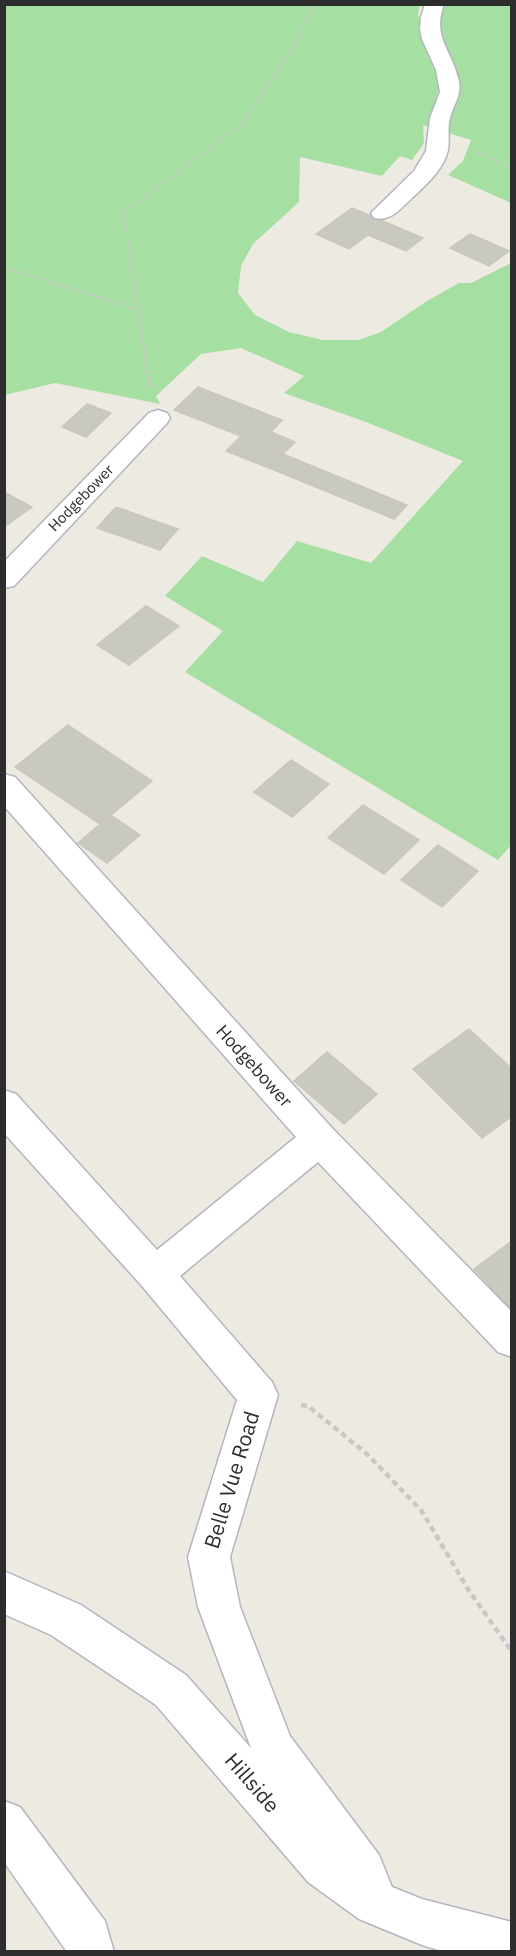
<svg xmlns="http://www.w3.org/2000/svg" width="516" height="1956" font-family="'IBM Plex Sans',sans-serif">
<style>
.green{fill:#a6dfa2}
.building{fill:#c9c9bf;stroke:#c9c8ba;stroke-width:1.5}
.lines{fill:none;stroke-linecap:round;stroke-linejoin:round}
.minor-casing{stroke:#b5b4bf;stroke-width:3}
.path-far2{stroke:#c8c8c8;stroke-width:2;stroke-dasharray:3 2;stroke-linecap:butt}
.path-far1{stroke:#c8c8c8;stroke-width:3;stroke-dasharray:4 2;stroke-linecap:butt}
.path{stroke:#c8c8c8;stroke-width:4.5;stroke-dasharray:6 4;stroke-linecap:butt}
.minor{fill:#fff;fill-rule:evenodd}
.labels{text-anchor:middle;stroke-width:4.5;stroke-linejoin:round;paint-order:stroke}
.far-street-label{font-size:15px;fill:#2d2d2d;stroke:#fff}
.street-label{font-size:18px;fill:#2d2d2d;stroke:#fff}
.near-street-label{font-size:21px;fill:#2d2d2d;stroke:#fff}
</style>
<rect width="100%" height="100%" fill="#edebe1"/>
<g class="green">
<path d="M4 5H420L418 14 440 82 430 127 423 125 424 143 412 160 400 156 382 176 300 157 299 202 253 244 241 266 238 293 255 315 289 332 323 340H359L381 332 427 301 459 283H471L511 263 512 844 498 860 185 672 223 631 165 596 202 556 263 582 297 541 371 563 463 461 366 422 284 393 304 376 241 348 201 354 156 396 160 404 55 383 5 395Z"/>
<path d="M444 5H511V203L448 175 463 161 471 140 445 132 458 94 440 22Z"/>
</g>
<g class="building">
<path d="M352 208 423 238 406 251 368 235 349 249 316 234Z"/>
<path d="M470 234 509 251 489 266 450 248Z"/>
<path d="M198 387 282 420 271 432 295 442 269 468 226 451 241 436 174 410Z"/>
<path d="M87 404 111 413 86 437 62 427Z"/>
<path d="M283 454 407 505 394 519 269 468Z"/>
<path d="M4 492 32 507 4 527Z"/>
<path d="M116 507 178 529 160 550 97 528Z"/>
<path d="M146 606 179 626 129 665 97 645Z"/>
<path d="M68 725 152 781 100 824 15 767Z"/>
<path d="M291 760 329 784 292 817 254 792Z"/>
<path d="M363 805 419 840 384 874 328 838Z"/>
<path d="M111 815 140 835 107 863 78 843Z"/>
<path d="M438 845 478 871 442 907 401 880Z"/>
<path d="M469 1029 512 1069V1116L482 1138 413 1069Z"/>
<path d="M327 1052 377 1094 344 1124 294 1081Z"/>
<path d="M512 1241V1310L474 1269Z"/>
</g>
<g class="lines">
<g class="minor-casing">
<g id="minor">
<path d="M425 4H444C432 37 451 49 458 78 463 94 454 103 450 118 447 128 450 139 448 150 444 169 426 185 412 198 401 208 391 222 374 218L371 213 414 171 426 151 430 118 440 92 436 70 422 39 420 29 421 17Z"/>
<path d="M158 410 167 413 170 418 167 423 14 586 4 588V562L149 413Z"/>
<path d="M4 774 15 777 332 1128 512 1312V1357L498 1352 318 1162 180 1276 272 1382 278 1395 230 1557 240 1607 290 1736 379 1855 392 1887 422 1899 512 1922V1952H445L422 1945 359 1919 308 1882 156 1705 51 1635 4 1614V1571L81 1605 186 1675 251 1748 198 1607 188 1557 237 1400 142 1286 4 1133V1090L16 1094 157 1250 296 1137 4 806Z"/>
<path d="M4 1801 20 1807 105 1921 114 1952H67L4 1862Z"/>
</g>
</g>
<g class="path-far2">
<path d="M471 150 512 167"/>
<path d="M4 267 139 310"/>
<path d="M142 336 124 212 247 120 318 4"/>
</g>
<path class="path-far1" d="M142 335 150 388"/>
<path class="path" d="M301 1405 308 1406 367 1454 421 1510 468 1589 512 1652"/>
<use href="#minor" class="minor"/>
</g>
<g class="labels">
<g class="far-street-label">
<text transform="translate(81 498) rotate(-46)" y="5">Hodgebower</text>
</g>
<g class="street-label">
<text transform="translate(254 1066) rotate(48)" y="6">Hodgebower</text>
</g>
<g class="near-street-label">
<text transform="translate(232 1480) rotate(-73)" y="7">Belle Vue Road</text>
<text transform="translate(252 1783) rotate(49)" y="7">Hillside</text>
</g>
</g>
<rect width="516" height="1956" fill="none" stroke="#2d2d2d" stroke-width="12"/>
</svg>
